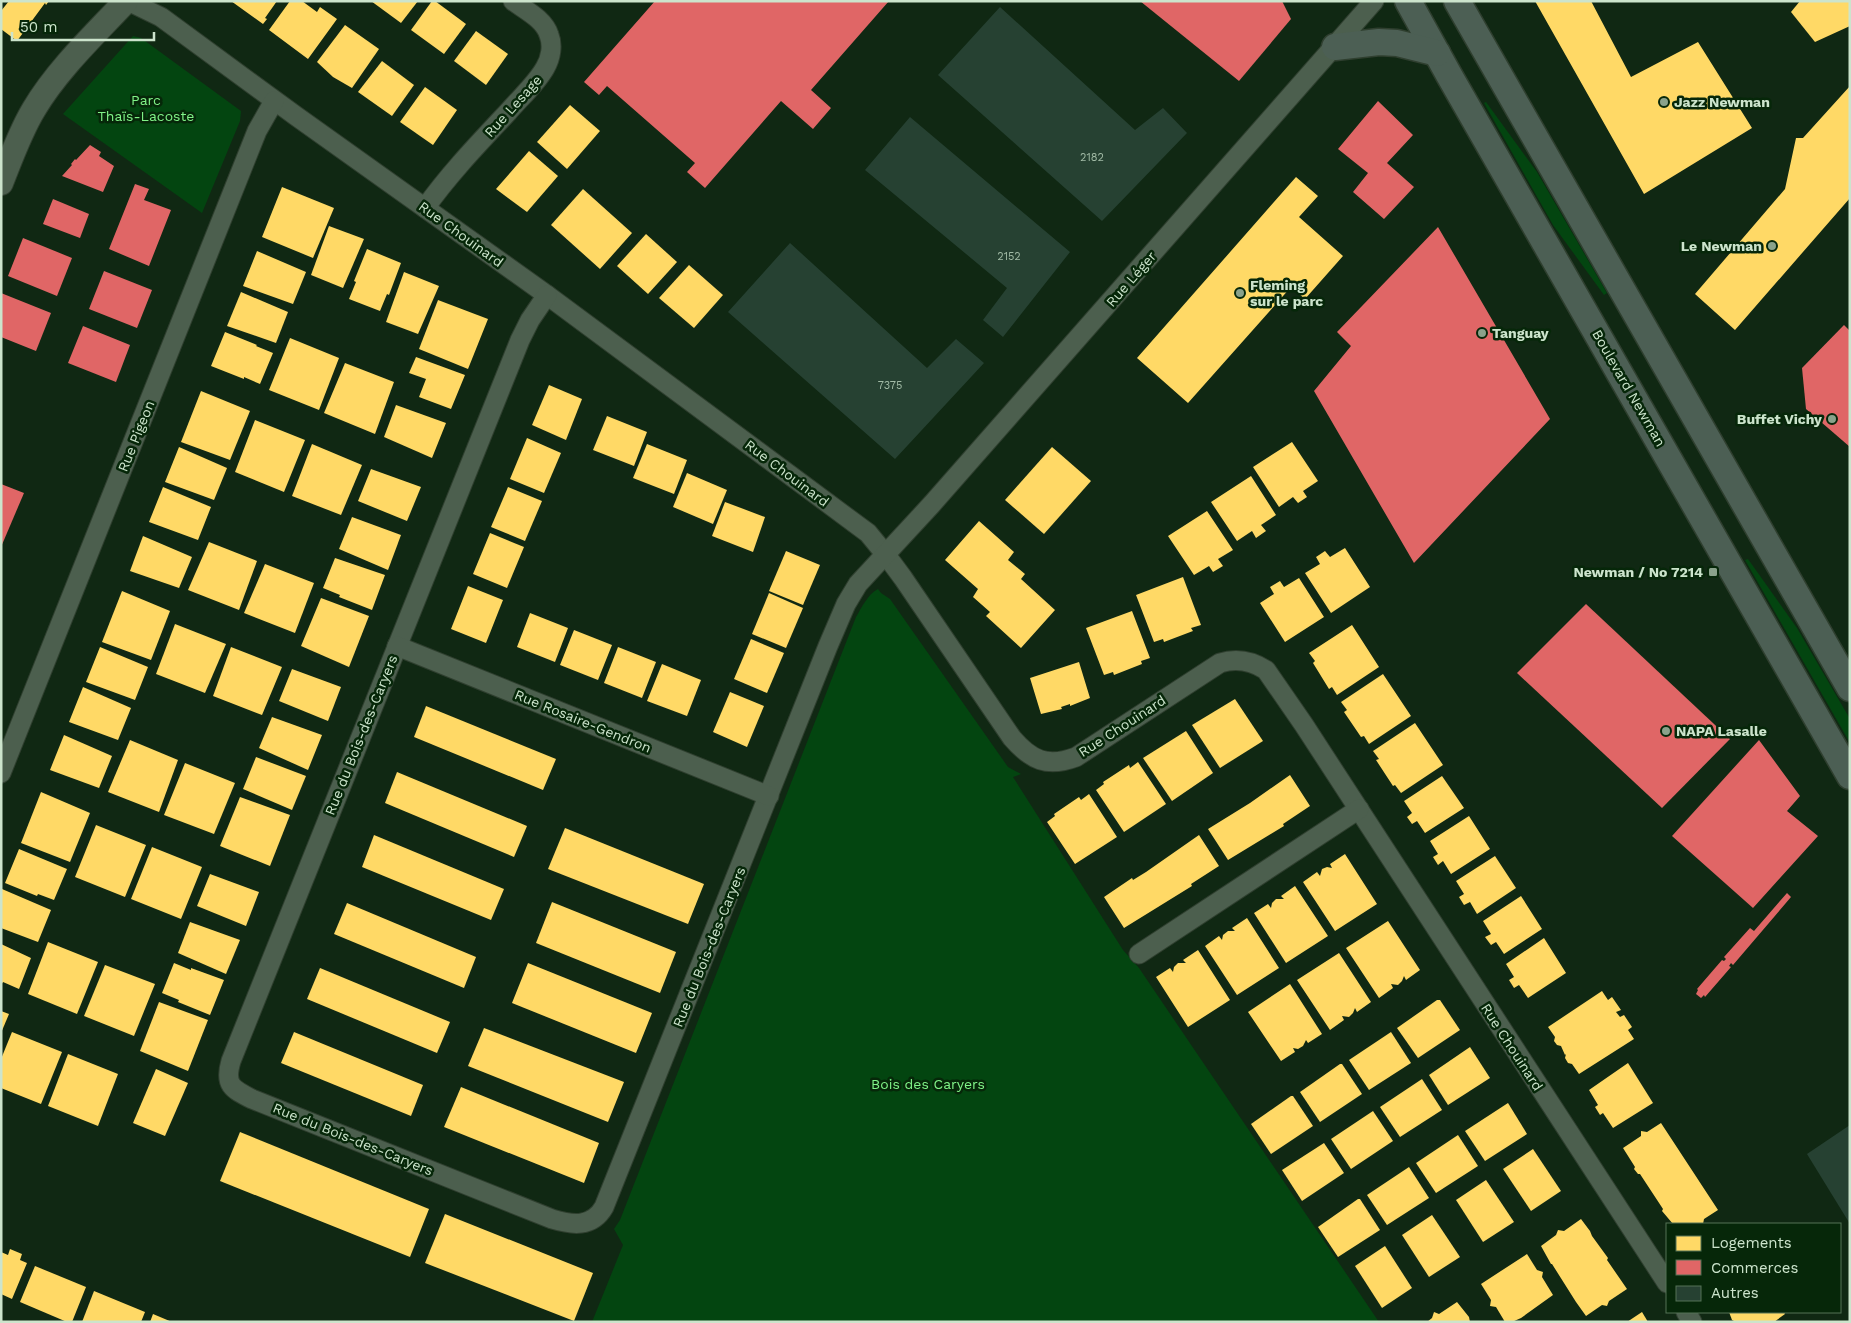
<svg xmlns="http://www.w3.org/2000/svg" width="1851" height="1323" font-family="'Work Sans',sans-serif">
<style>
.green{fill:#034510}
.homes{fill:#ffd966}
.shops{fill:#e06666}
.building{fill:#264132}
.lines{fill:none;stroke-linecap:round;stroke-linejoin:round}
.minor-casing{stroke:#2f3f2f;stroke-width:21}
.tertiary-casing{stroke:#2f3f2f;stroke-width:26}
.secondary-casing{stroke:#2f3f2f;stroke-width:29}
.minor{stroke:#4c5f4e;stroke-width:19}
.tertiary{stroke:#4c5f4e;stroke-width:24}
.secondary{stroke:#4c5f54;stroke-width:26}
.poi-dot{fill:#8aa28b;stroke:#062709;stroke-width:2}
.labels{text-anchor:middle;stroke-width:5;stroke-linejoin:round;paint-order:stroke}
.number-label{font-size:11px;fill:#a2bba6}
.park-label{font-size:14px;fill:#81f388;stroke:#062709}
.poi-label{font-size:14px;font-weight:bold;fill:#cce4cc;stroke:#062709;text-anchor:start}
.street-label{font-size:14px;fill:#cce4cc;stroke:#062709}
</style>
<rect width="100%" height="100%" fill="#102813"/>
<g class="green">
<path d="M133 36 141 38 241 111 240 121 202 213 63 114Z"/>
<path d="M1486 102 1537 172 1607 293 1604 295 1553 225 1484 103Z"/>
<path d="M1748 559 1797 628 1850 719V743L1745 560Z"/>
<path d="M878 589 881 593 890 599 1008 767 1021 774 1013 777 1123 950 1139 968 1379 1322H592L623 1245 614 1229 620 1220 856 617C862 607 868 594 878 589Z"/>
</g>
<g class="homes">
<path d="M9 1H49L46 5 45 3 17 41 1 29V11Z"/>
<path d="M231 1H277L265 18 267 19 263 24Z"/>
<path d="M290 1H302L317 12 320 7 337 19 308 59 269 30Z"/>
<path d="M371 1H418L401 23Z"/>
<path d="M432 1H435L466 24 444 54 411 30Z"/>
<path d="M1535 1H1591L1631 77 1698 42 1752 128 1644 194Z"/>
<path d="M1800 1H1850V26L1815 42 1791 12Z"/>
<path d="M345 25 379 49 352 88 333 77 317 62Z"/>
<path d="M476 31 508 54 486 85 454 61Z"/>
<path d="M382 61 414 85 392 116 358 92Z"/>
<path d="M1850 86V198L1735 330 1695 294 1785 189 1796 138H1803Z"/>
<path d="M425 87 457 110 433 145 400 122Z"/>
<path d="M570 105 600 131 567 169 537 142Z"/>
<path d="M529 151 558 176 527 212 496 189Z"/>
<path d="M1296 177 1318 196 1299 217 1343 256 1305 299 1291 287 1188 403 1137 358Z"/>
<path d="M282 187 334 208 313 258 262 237Z"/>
<path d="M583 189 632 233 600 269 551 225Z"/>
<path d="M329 226 364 239 343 288 311 275Z"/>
<path d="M646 234 677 262 648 294 617 266Z"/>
<path d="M367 249 401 263 389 295 387 294 380 311 349 299 356 282 354 281Z"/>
<path d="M257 251 306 272 293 304 243 286Z"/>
<path d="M689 265 723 295 694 328 659 298Z"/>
<path d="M404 272 439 286 418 334 386 322Z"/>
<path d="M241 292 288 312 276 343 227 326Z"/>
<path d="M438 300 488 319 468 369 419 349Z"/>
<path d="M225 332 257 345 256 346 273 353 260 384 244 377V379L211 366Z"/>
<path d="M290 338 339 358 319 410 269 390Z"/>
<path d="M416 357 465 375 451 409 419 397 426 379 409 373Z"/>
<path d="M345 363 394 382 375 434 324 413Z"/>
<path d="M549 385 582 399 566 440 532 425Z"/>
<path d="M201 391 250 411 230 460 181 442Z"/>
<path d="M396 405 446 423 432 458 384 437Z"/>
<path d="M607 416 647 432 634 466 593 450Z"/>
<path d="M255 420 305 440 284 492 235 472Z"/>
<path d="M527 438 561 453 544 493 510 479Z"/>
<path d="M1292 442 1318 481 1303 491 1307 497 1298 503 1293 497 1279 507 1253 467Z"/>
<path d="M312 444 362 465 341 515 292 496Z"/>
<path d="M647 444 687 460 674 494 633 478Z"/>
<path d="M179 447 227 468 214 500 165 482Z"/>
<path d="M1052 447 1091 481 1044 534 1005 500Z"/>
<path d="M371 469 421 487 407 521 358 501Z"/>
<path d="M687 473 727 490 713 524 673 507Z"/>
<path d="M1251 476 1276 515 1261 525 1266 531 1256 538 1252 531 1237 541 1211 502Z"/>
<path d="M163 487 211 507 198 540 149 522Z"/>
<path d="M508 487 542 501 525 541 491 527Z"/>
<path d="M725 502 765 517 753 552 712 536Z"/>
<path d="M1207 511 1233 550 1218 559 1223 566 1213 572 1209 566 1194 575 1168 536Z"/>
<path d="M352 517 401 535 388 570 339 549Z"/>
<path d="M979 521 1014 552 1008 560 1025 574 1021 579 1055 610 1021 648 986 616 990 612 973 597 978 589 945 560Z"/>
<path d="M490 533 524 547 507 588 473 574Z"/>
<path d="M143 536 192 557 179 588 130 571Z"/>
<path d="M209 542 257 561 239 610 188 590Z"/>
<path d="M1345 548 1370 587 1331 613 1305 573 1320 564 1316 557 1325 551 1330 557Z"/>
<path d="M786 551 820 565 803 605 769 591Z"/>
<path d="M335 558 385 575 372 610 339 597 340 595 323 588Z"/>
<path d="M265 564 314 583 295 633 244 613Z"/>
<path d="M1183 577 1201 625 1191 628 1193 631 1164 642 1163 639 1154 642 1136 595Z"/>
<path d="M1299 578 1324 617 1285 642 1260 603 1274 594 1270 587 1280 581 1284 587Z"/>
<path d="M468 586 503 600 486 643 451 629Z"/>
<path d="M122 591 170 611 151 660 102 642Z"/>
<path d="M769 593 803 608 786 648 752 634Z"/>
<path d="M321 598 369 616 349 667 301 646Z"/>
<path d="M1132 611 1150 658 1141 661 1142 664 1114 675 1113 672 1104 675 1086 628Z"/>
<path d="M530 613 568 628 555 662 517 647Z"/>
<path d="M175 624 226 644 205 693 156 674Z"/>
<path d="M1352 625 1379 667 1337 695 1332 687 1329 689 1313 663 1315 661 1309 653Z"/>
<path d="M574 630 612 645 598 680 560 665Z"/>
<path d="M751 639 784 653 767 693 734 679Z"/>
<path d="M100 647 148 667 135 700 86 682Z"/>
<path d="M231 647 282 667 262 715 213 696Z"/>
<path d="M618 647 656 662 642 698 604 683Z"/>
<path d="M1079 662 1090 698 1070 706V704L1061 707 1062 709 1041 714 1030 678Z"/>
<path d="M662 664 701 680 687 716 647 701Z"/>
<path d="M292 669 341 687 328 721 279 701Z"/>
<path d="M1383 674 1411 716 1369 744 1364 736 1361 737 1344 712 1347 710 1341 702Z"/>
<path d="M83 687 131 708 118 740 69 722Z"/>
<path d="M730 692 764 706 747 747 713 732Z"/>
<path d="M1235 699 1263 741 1220 768 1192 725Z"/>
<path d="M426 706 556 759 543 790 414 737Z"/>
<path d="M272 717 322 735 308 770 259 748Z"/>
<path d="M1415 723 1443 765 1401 793 1395 785 1393 786 1376 760 1379 759 1373 751Z"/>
<path d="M1186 731 1213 773 1172 801 1143 758Z"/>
<path d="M64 735 112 756 99 788 50 770Z"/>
<path d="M130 740 178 760 159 812 108 792Z"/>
<path d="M256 757 306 776 292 810 243 789Z"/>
<path d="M1138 762 1166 804 1124 832 1096 790 1104 784 1103 782 1129 765 1130 768Z"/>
<path d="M185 763 235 783 214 834 164 815Z"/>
<path d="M397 772 527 826 514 857 385 803Z"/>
<path d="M1290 775 1310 806 1283 824 1284 826 1228 860 1208 829 1250 803Z"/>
<path d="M1442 776 1464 808 1425 833 1417 821 1412 824 1407 817 1412 813 1404 801Z"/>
<path d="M41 792 90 813 70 862 21 843Z"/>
<path d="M1089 794 1117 837 1075 864 1047 822 1055 816 1054 814 1079 797 1081 800Z"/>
<path d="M240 797 290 815 270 866 220 846Z"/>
<path d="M1469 816 1490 849 1451 874 1443 861 1438 865 1433 857 1438 854 1430 841Z"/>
<path d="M96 825 146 845 125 897 75 877Z"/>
<path d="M565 828 704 884 688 924 548 869Z"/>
<path d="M374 835 504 889 491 920 362 867Z"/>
<path d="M1199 835 1219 866 1191 884 1192 886 1124 928 1104 897 1132 878 1133 880 1146 872Z"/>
<path d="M152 847 202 867 181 919 131 899Z"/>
<path d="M19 849 67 869 54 900 38 894 37 896 5 883Z"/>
<path d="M1345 854 1377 904 1335 931 1303 882 1317 872 1320 876 1322 869 1327 867 1332 868 1330 864Z"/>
<path d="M1495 856 1516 888 1477 914 1470 902 1464 905 1459 897 1464 894 1456 881Z"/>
<path d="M210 874 259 892 246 926 197 906Z"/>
<path d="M1295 886 1328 936 1286 963 1254 913 1268 904 1271 908 1272 903 1276 899H1284L1281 896Z"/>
<path d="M2 889 51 910 38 942 1 928Z"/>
<path d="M1521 896 1542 929 1504 954 1496 942 1491 945 1485 937 1491 934 1483 921Z"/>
<path d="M552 902 676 952 660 993 536 943Z"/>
<path d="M347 903 476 957 464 988 334 934Z"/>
<path d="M1247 918 1279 968 1237 995 1205 946 1219 936 1222 940 1223 935 1228 931H1235L1232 928Z"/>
<path d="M1388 921 1420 970 1406 980 1404 976 1402 981 1398 985 1391 984 1393 988 1379 998 1346 948Z"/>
<path d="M190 922 240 940 226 974 178 953Z"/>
<path d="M1544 938 1566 973 1528 998 1519 985 1514 988 1509 980 1514 977 1506 964Z"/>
<path d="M48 942 98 962 77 1014 28 994Z"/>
<path d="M1 944 31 958 19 989 3 982 1 985Z"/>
<path d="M1198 950 1230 1000 1188 1027 1156 977 1170 968 1173 972 1174 967 1178 963H1186L1183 960Z"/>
<path d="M1339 953 1371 1002 1357 1012 1355 1008 1353 1013 1349 1017 1342 1016 1344 1020 1330 1030 1297 980Z"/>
<path d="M174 963 191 970V968L224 980 210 1015 178 1002 179 1000 162 993Z"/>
<path d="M528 963 652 1013 636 1053 512 1003Z"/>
<path d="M105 965 155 984 134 1036 84 1016Z"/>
<path d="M320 968 450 1022 437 1053 307 999Z"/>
<path d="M1290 984 1322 1034 1308 1043 1306 1040 1303 1046 1298 1049 1293 1048 1295 1052 1281 1061 1248 1012Z"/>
<path d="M1602 991 1608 1000 1612 997 1621 1010 1616 1012 1620 1017 1624 1015 1632 1027 1628 1030 1634 1039 1579 1074 1572 1064 1568 1063 1565 1058 1566 1054 1565 1055 1561 1046 1557 1045 1554 1041 1555 1037 1548 1027Z"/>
<path d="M1437 1000H1440L1460 1030 1418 1058 1397 1028Z"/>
<path d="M159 1002 208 1020 188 1071 140 1051Z"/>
<path d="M1 1011 9 1014 1 1033Z"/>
<path d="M484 1028 624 1082 608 1122 468 1066Z"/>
<path d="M12 1032 62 1052 41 1104 1 1088V1059Z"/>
<path d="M294 1032 423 1085 411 1116 281 1063Z"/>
<path d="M1391 1032 1411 1063 1369 1090 1349 1060Z"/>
<path d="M1470 1047 1490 1078 1448 1105 1429 1075Z"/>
<path d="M68 1054 118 1074 98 1126 48 1106Z"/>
<path d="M1628 1063 1653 1103 1613 1128 1603 1113 1600 1115 1595 1107 1598 1105 1589 1090Z"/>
<path d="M1340 1064H1342L1362 1094 1320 1122 1300 1092Z"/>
<path d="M156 1069 188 1083 165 1136 133 1123Z"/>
<path d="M1422 1079 1442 1110 1400 1137 1380 1107Z"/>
<path d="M461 1087 599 1143 584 1183 444 1127Z"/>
<path d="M1291 1096H1293L1313 1126 1271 1154 1251 1124Z"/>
<path d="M1508 1103 1527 1134 1485 1161 1465 1131Z"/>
<path d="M1373 1111 1393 1141 1351 1169 1331 1139Z"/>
<path d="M1661 1123 1718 1210 1704 1219 1703 1224H1673L1662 1211 1663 1209 1640 1174H1638L1634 1169 1635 1167 1623 1148 1641 1136V1131L1647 1132Z"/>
<path d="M240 1132 429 1209 410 1257 220 1181Z"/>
<path d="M1458 1135 1478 1166 1436 1193 1416 1163Z"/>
<path d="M1324 1143 1344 1173 1302 1201 1282 1170Z"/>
<path d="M1533 1149 1561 1191 1531 1211 1503 1169Z"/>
<path d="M1409 1167 1429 1198 1387 1225 1367 1195Z"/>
<path d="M1486 1180 1514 1222 1483 1242 1456 1200Z"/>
<path d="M1358 1199H1360L1380 1230 1338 1257 1318 1227Z"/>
<path d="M445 1214 593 1273 574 1321 425 1263Z"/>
<path d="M1432 1215 1460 1257 1429 1277 1402 1235Z"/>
<path d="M1581 1219 1590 1231 1592 1236 1608 1258 1607 1260 1627 1289 1609 1301 1607 1306 1602 1305 1586 1316 1576 1302 1552 1264H1551L1541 1246 1556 1235 1558 1230 1564 1231Z"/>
<path d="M1385 1246 1412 1288 1382 1308 1355 1266Z"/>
<path d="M10 1249 22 1254 20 1260 27 1263 12 1299 1 1294V1252L8 1255Z"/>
<path d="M1527 1254 1537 1270 1543 1272 1542 1277 1553 1295 1521 1318 1512 1322H1505L1496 1307 1490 1306 1491 1300 1481 1284Z"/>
<path d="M35 1266 86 1287 72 1322H67L20 1302Z"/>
<path d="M94 1291 145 1312 141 1322H82Z"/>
<path d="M1457 1302 1469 1317 1470 1322H1427L1432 1318 1434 1312 1439 1314Z"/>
<path d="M1642 1312 1648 1322H1627Z"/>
<path d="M1729 1312H1784L1785 1314 1774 1322H1736L1732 1320Z"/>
<path d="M153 1314 172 1322H150Z"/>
</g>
<g class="shops">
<path d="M655 1H889L811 90 831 108 813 129 781 101 705 188 687 172 695 163 607 86 599 95 584 82Z"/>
<path d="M1140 1H1282L1291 19 1239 81Z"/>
<path d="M1378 101 1413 135 1387 163 1414 187 1384 219 1353 192 1368 173 1338 149Z"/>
<path d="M90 145 101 152 99 156 114 166 103 192 62 176 72 165 71 164 75 159 76 160Z"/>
<path d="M135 184 149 189 144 200 171 210 149 266 109 249Z"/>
<path d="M53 199 89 214 80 238 43 224Z"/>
<path d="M1438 227 1550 419 1414 563 1314 391 1351 346 1337 332Z"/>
<path d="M23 238 72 258 57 296 8 276Z"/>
<path d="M104 271 152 290 137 328 89 309Z"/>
<path d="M1 293 51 313 36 351 1 337Z"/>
<path d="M1844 325 1850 331V447L1806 409 1802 368Z"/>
<path d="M83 326 130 345 116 382 68 363Z"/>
<path d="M1 484 24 493 1 547Z"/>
<path d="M1586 604 1730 739 1662 808 1517 673Z"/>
<path d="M1759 740 1800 796 1787 811 1818 836 1753 908 1672 836Z"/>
<path d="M1787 893 1791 897 1733 965 1731 963 1729 966 1731 967 1705 997 1704 995 1701 998 1696 994 1698 990 1697 989 1722 960 1724 961 1726 959 1724 957 1750 928 1754 931Z"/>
</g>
<g class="building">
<path d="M1000 7 1135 130 1163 108 1187 133 1102 221 938 75Z"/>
<path d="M910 117 1070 252 1003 337 983 320 1007 288 865 170Z"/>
<path d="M790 243 927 368 956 339 984 363 895 459 728 312Z"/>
<path d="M1850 1125V1224L1807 1154Z"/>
</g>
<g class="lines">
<g class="minor-casing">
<g id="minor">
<path d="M128 1 161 17 296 116 547 295 868 533 886 555 903 578 1012 738C1031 760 1047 768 1076 757L1220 663C1236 658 1252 661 1266 670L1304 725 1667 1283"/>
<path d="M425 208C450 173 479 143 508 112 520 98 536 84 545 68 551 58 553 45 549 35 544 19 525 10 513 1"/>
<path d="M547 295 530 320 520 340 231 1061C224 1085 232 1089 252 1099L552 1219C572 1225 592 1228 604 1207L828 646 846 604 858 584 932 504 1374 1"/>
<path d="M397 646 769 796"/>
<path d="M1 773 257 131 274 101"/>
<path d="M1139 954 1359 809"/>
<path d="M1686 1312 1692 1322"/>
</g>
</g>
<g class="tertiary-casing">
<path id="tertiary" d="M1 183C11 158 20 132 34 109 57 70 95 34 126 1"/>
</g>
<g class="secondary-casing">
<g id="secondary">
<path d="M1408 1 1449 75 1850 776"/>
<path d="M1457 1 1850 688"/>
<path d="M1335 47 1379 42 1397 43 1437 53"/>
</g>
</g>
<use href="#minor" class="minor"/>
<use href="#tertiary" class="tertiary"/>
<use href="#secondary" class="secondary"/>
</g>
<g class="poi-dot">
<circle cx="1664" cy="102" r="5"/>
<circle cx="1772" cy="246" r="5"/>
<circle cx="1240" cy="293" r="5"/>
<circle cx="1482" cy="333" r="5"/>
<circle cx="1832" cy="419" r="5"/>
<rect x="1708" y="567" width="10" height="10" rx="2.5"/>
<circle cx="1666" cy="731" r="5"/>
</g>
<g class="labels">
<g class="number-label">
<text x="1092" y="161">2182</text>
<text x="1009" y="260">2152</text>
<text x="890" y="389">7375</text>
</g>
<g class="park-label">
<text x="146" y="105">Parc<tspan x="146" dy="16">Thaïs-Lacoste</tspan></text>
<text x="928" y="1089">Bois des Caryers</text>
</g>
<g class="poi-label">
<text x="1674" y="107">Jazz Newman</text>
<text x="1762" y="251" text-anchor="end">Le Newman</text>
<text x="1250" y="290">Fleming<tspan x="1250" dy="16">sur le parc</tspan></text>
<text x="1492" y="338">Tanguay</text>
<text x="1822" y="424" text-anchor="end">Buffet Vichy</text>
<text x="1703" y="577" text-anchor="end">Newman / No 7214</text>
<text x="1676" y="736">NAPA Lasalle</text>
</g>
<g class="street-label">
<text transform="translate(513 106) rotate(-48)" y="5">Rue Lesage</text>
<text transform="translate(461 234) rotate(36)" y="5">Rue Chouinard</text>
<text transform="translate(1131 279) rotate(-49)" y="5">Rue Léger</text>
<text transform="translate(1629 388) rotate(60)" y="5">Boulevard Newman</text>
<text transform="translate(136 436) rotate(-68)" y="5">Rue Pigeon</text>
<text transform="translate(787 473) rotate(37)" y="5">Rue Chouinard</text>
<text transform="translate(583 721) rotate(22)" y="5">Rue Rosaire-Gendron</text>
<text transform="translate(1122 726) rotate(-33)" y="5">Rue Chouinard</text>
<text transform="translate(361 735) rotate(-68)" y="5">Rue du Bois-des-Caryers</text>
<text transform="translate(709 947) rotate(-68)" y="5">Rue du Bois-des-Caryers</text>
<text transform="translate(1512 1047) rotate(57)" y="5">Rue Chouinard</text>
<text transform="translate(353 1139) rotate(22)" y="5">Rue du Bois-des-Caryers</text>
</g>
</g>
<rect width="1851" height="1323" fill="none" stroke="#cce4cc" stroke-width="5"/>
<rect x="1666" y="1223" width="175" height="90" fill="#062709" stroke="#557357"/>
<rect x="1676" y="1236" width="25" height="15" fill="#ffd966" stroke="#557357"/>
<text x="1711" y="1248" font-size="15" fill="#cce4cc">Logements</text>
<rect x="1676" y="1260" width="25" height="15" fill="#e06666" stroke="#557357"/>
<text x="1711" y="1273" font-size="15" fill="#cce4cc">Commerces</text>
<rect x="1676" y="1286" width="25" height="15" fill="#264132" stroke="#557357"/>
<text x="1711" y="1298" font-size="15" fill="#cce4cc">Autres</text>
<path d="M12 32v8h142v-8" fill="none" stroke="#cce4cc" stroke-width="2.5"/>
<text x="20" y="32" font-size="15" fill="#cce4cc" stroke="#062709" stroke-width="4" paint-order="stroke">50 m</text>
</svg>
